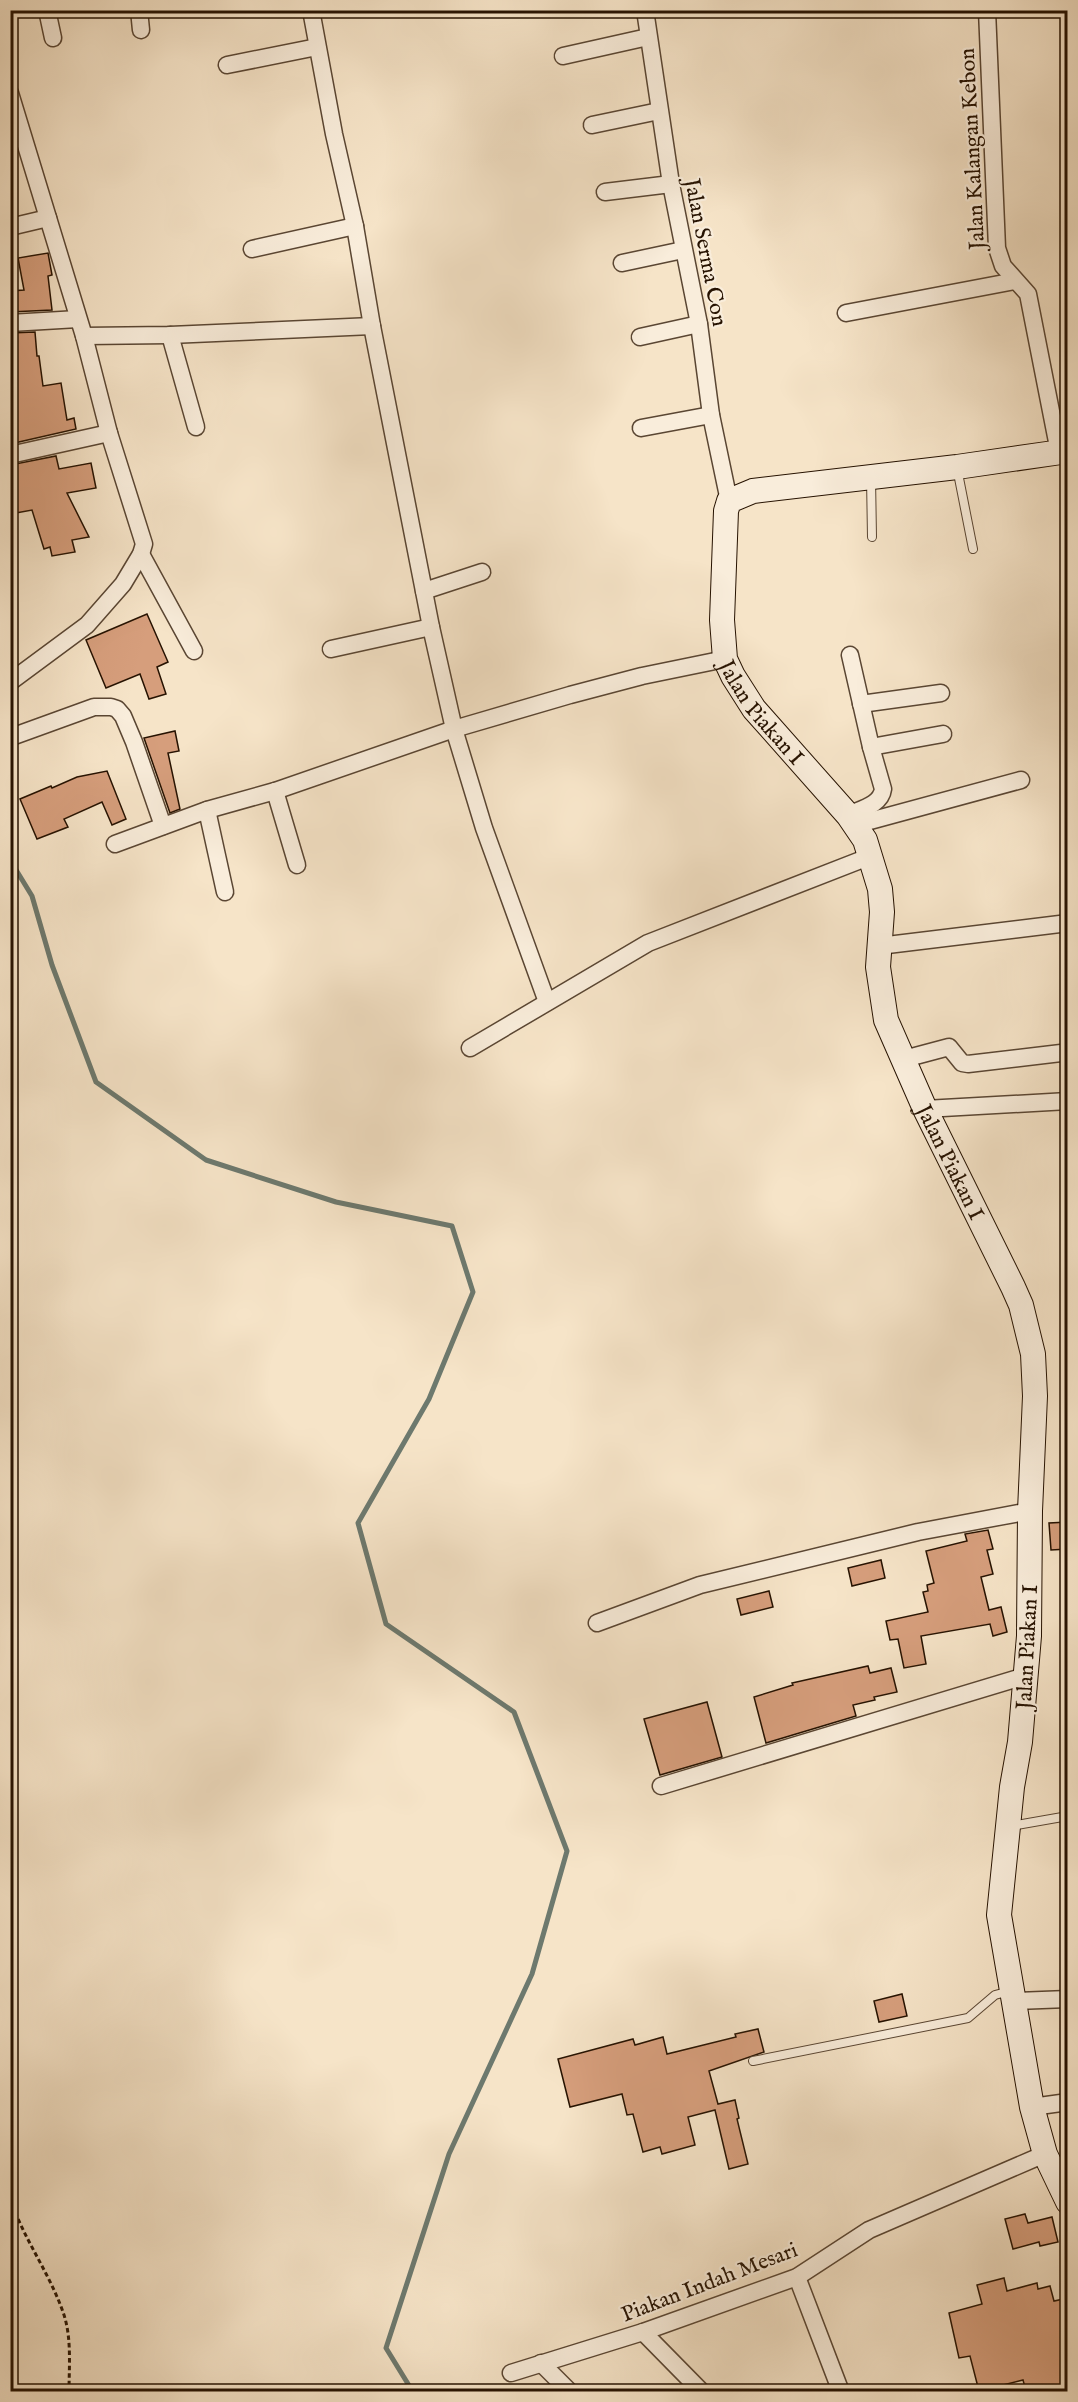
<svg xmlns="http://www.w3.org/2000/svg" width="1078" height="2402" font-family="'IM FELL English',serif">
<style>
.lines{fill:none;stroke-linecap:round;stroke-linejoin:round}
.stream{stroke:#6d796e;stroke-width:5}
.building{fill:#d69e7c;stroke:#261201;stroke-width:1.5}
.lane-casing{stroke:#5a4633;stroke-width:10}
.street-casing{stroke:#5a4633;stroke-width:19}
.secondary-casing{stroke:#261201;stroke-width:26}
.path{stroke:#261201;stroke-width:3;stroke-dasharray:4.5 3;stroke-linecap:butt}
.lane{stroke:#f9eddb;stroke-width:8}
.street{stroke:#f9eddb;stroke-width:16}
.secondary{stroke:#f9eddb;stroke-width:24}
.labels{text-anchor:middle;stroke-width:4.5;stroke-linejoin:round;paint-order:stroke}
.street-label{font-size:22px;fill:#261201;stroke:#f9eddb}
</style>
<rect width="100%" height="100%" fill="#f6e4c8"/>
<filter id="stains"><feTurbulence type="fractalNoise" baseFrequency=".00333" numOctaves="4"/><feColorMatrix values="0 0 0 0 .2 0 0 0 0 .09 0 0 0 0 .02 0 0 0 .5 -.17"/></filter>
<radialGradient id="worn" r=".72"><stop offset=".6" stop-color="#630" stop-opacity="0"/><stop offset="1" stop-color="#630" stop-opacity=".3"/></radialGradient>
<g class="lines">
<path class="stream" d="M10 860 32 896 52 965 96 1082 206 1160 336 1202 452 1226 473 1292 429 1399 358 1523 386 1624 514 1712 567 1851 532 1974 449 2154 386 2348 413 2392"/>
</g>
<g class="building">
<path d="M48 253 52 275 48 276 52 310 10 312V291L24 290 18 258Z"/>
<path d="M35 332 37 356H39L43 386 61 383 67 420 74 418 76 429 10 444V333Z"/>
<path d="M56 456 59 469 91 463 96 488 67 493 89 537 72 540 75 552 52 556 50 547 44 549 32 510 10 514V496H13L10 465Z"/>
<path d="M147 614 168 662 157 667 166 694 149 699 140 674 106 688 86 640Z"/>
<path d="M175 731 179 751 168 753 180 809 170 813 144 738Z"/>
<path d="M107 771 126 819 112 825 102 802 64 819 68 827 37 839 20 799 51 786 52 788 77 777Z"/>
<path d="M1068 1522V1549L1051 1550 1049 1523Z"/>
<path d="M988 1530 993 1549 987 1550 993 1574 981 1577 989 1610 1001 1607 1007 1632 993 1636 990 1624 921 1636 926 1664 904 1668 898 1639 890 1640 886 1621 928 1612 923 1592 928 1591 927 1585 934 1583 926 1551 967 1541 965 1534Z"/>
<path d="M881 1560 885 1578 852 1586 848 1568Z"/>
<path d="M769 1591 773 1607 741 1615 737 1599Z"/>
<path d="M868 1666 870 1673 891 1668 897 1692 874 1697 875 1700 853 1705 856 1716 766 1743 754 1697 793 1685 792 1683Z"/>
<path d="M707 1702 722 1757 660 1775 644 1719Z"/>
<path d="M902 1994 907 2016 879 2022 874 2001Z"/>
<path d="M758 2029 764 2052 709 2071 718 2104 735 2100 739 2118 737 2119 748 2164 729 2169 715 2110 688 2117 695 2145 662 2154 660 2147 643 2152 633 2114 627 2115 622 2094 570 2107 558 2059 633 2039 635 2045 663 2037 667 2054 736 2037 735 2034Z"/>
<path d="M1025 2214 1028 2223 1052 2217 1058 2242 1040 2246 1039 2242 1013 2249 1005 2219Z"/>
<path d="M1004 2278 1007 2291 1037 2283 1038 2289 1050 2286 1054 2301 1068 2298V2391H1026L1023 2380 979 2391 970 2356 959 2358 949 2313 982 2304 977 2285Z"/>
</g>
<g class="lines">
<g class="lane-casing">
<g id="lane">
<path d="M957 468 973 549"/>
<path d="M871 478 872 537"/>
<path d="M1011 1826 1068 1816"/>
<path d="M753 2061 968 2018 995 1995 1010 1991"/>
</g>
</g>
<g class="street-casing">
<g id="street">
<path d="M47 10 53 38"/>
<path d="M139 10 141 30"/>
<path d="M311 10 334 134 355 226 372 326 431 627 454 729 484 828 547 1002"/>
<path d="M645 10 671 184 699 324 711 415 729 501"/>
<path d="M987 10 997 248 1003 266 1028 294 1059 452"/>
<path d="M563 56 648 37"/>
<path d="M227 65 317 47"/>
<path d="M10 93 84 336 109 433 144 544 141 554 123 584 87 625 10 682"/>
<path d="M592 125 659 111"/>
<path d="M605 192 671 184"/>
<path d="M10 227 48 218"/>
<path d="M252 249 355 226"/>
<path d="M622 263 683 250"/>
<path d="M846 313 1015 281"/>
<path d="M10 323 78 319"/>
<path d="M170 335 196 427"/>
<path d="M84 336 170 335 372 326"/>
<path d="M640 337 699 324"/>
<path d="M641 428 711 415"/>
<path d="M10 455 109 433"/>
<path d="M141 554 194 651"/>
<path d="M424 591 482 572"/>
<path d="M331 649 431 627"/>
<path d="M861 704 941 693"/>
<path d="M14 736 94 707H111L117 709 123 716 134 742 163 826"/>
<path d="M871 747 943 734"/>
<path d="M275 791 297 865"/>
<path d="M207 810 225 892"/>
<path d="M848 815C861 809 881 805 883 789L871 747 850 655"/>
<path d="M855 825 1021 780"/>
<path d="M115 844 207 810 275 791 454 729 570 695 642 676 725 659"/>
<path d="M879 946 1068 923"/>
<path d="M470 1048 648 943 871 856"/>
<path d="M904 1059 949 1047 962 1063 968 1064 1061 1053"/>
<path d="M925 1109 1068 1101"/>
<path d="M597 1623 700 1585 918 1532 1030 1511"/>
<path d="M661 1786 1025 1676"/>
<path d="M1013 2001 1068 1999"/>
<path d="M1032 2107 1068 2102"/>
<path d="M797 2277 841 2392"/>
<path d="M643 2332 702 2392"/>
<path d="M541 2363 570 2392"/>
<path d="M511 2373 643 2332 797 2277 869 2230 1045 2154"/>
</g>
</g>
<g class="secondary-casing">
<g id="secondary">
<path id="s1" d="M1068 451 957 467 753 491 729 501 726 511 722 620 725 659 733 676 754 709 848 815 865 840 880 889 882 912 878 967 886 1020 925 1109 1013 1287 1021 1305 1033 1354 1035 1396 1030 1511 1029 1636 1020 1742 1012 1787 999 1915 1032 2107 1045 2154 1068 2202"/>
</g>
</g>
<path class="path" d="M10 2198C23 2238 49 2272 63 2312 72 2337 69 2366 69 2392"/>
<use href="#lane" class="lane"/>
<use href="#street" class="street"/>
<use href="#secondary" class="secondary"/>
</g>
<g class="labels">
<g class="street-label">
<text transform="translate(971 149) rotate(-93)" y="8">Jalan Kalangan Kebon</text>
<text transform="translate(707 252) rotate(79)" y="8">Jalan Serma Con</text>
<text dy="8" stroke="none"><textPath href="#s1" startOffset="567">Jalan Piakan I</textPath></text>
<text dy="8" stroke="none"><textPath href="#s1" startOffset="1071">Jalan Piakan I</textPath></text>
<text transform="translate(1026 1647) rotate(-87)" y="8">Jalan Piakan I</text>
<text transform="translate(709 2281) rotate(-21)" y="8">Piakan Indah Mesari</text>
</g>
</g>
<rect width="1078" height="2402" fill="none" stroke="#f6e4c8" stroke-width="36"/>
<rect x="12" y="12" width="1054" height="2378" fill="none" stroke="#261201" stroke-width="3"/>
<rect x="18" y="18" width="1042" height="2366" fill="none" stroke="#261201" stroke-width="1.5"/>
<rect width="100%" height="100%" filter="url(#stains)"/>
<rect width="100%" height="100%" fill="url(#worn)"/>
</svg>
